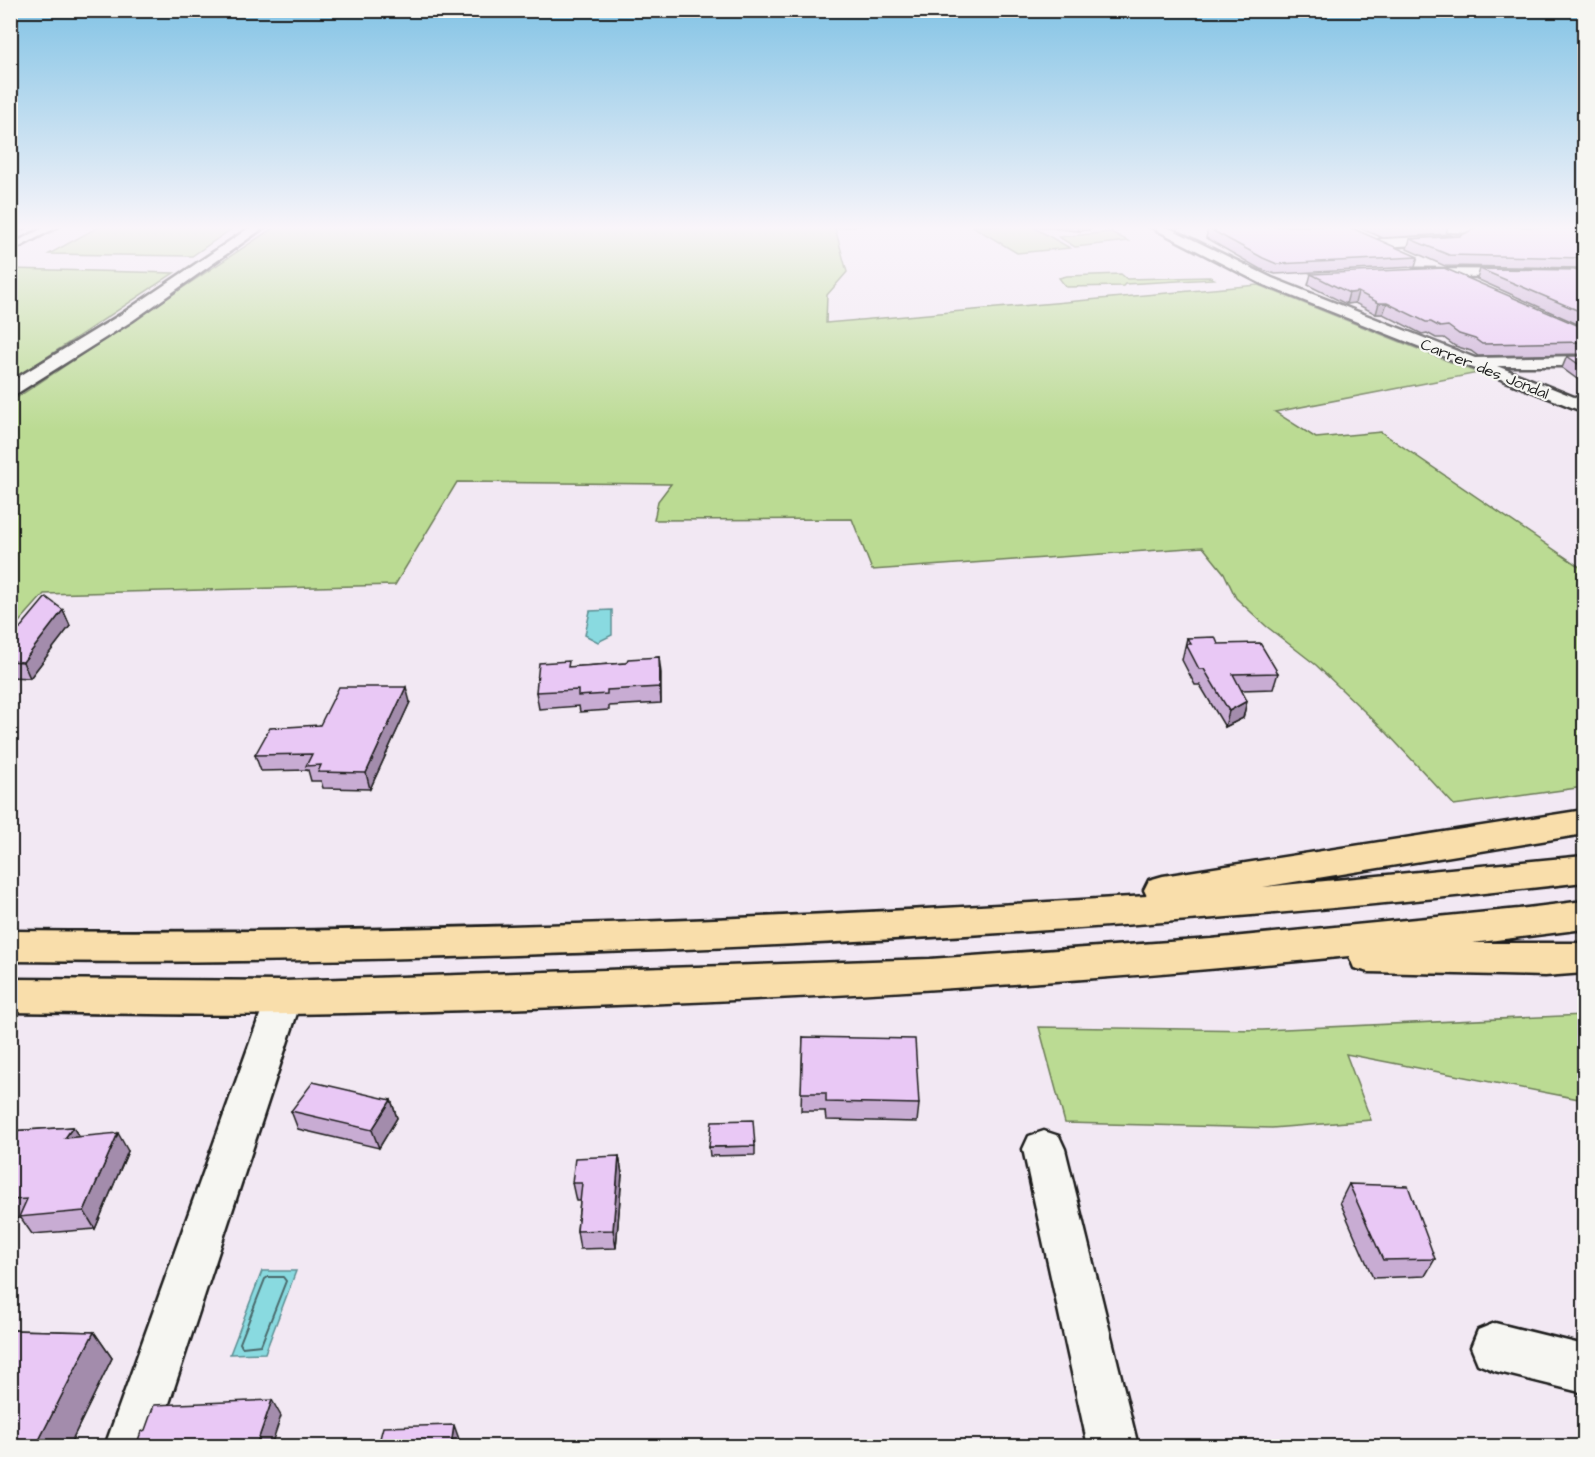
<svg xmlns="http://www.w3.org/2000/svg" width="1595" height="1457" font-family="'Architects Daughter',sans-serif">
<style>
.green{fill:#bbdb93;stroke:#6c7c58;stroke-width:1.5}
.water{fill:#89dae0;stroke:#5d8e92;stroke-width:1.5}
.lines{fill:none;stroke-linecap:round;stroke-linejoin:round}
.shore{stroke:#48686a;stroke-width:2}
.pedestrian-casing{stroke:#1c1c1c;stroke-width:5}
.minor-casing{stroke:#1c1c1c;stroke-width:5}
.trunk-casing{stroke:#1c1c1c;stroke-width:5}
.pedestrian{fill:#f6f6f2;fill-rule:evenodd}
.minor{fill:#f6f6f2;fill-rule:evenodd}
.trunk{fill:#f9deab;fill-rule:evenodd}
.wall{fill:#c8acd3;stroke:#1c1c1c;stroke-width:1.5}
.shaded-wall{fill:#a38cac;stroke:#1c1c1c;stroke-width:1.5}
.building{fill:#e9c8f5;stroke:#1c1c1c;stroke-width:1.5}
.labels{text-anchor:middle;stroke-width:4.5;stroke-linejoin:round;paint-order:stroke}
.far-street-label{font-size:16px;fill:#1c1c1c;stroke:#f6f6f2}
</style>
<rect width="100%" height="100%" fill="#f2e8f3"/>
<filter id="ink" filterUnits="userSpaceOnUse"><feTurbulence type="fractalNoise" baseFrequency=".0167" numOctaves="2"/><feDisplacementMap in="SourceGraphic" scale="12" xChannelSelector="R" yChannelSelector="G"/><feConvolveMatrix kernelMatrix="1 2 1 2 8 2 1 2 1" color-interpolation-filters="sRGB"/></filter>
<g filter="url(#ink)">
<g class="green">
<path d="M100 226H236L192 256 49 254Z"/>
<path d="M276 226H861L835 228 847 272 827 295 826 323 1258 285 1478 373 1275 412 1316 438 1381 432 1584 570V787L1454 805 1387 733 1316 665 1266 626 1236 598 1224 573 1203 547 872 570 852 519 654 520 658 501 671 484 457 482 395 585 44 594 11 631 10 402Z"/>
<path d="M972 226H1031L1070 248 1017 253Z"/>
<path d="M1111 232 1128 241 1075 247 1059 237Z"/>
<path d="M11 269 174 273 11 381Z"/>
<path d="M1121 274 1127 279 1210 277 1214 279 1125 284 1123 286 1066 287 1059 278 1067 276Z"/>
<path d="M1584 1015V1100L1346 1054 1371 1120 1272 1128 1065 1123 1039 1027 1262 1030Z"/>
</g>
<g class="water">
<path d="M612 610V635L598 642 585 635 590 611Z"/>
<path d="M262 1271H296L265 1353 230 1354Z"/>
</g>
<g class="lines">
<path class="shore" d="M268 1277H283L286 1281 261 1345 242 1347 240 1343 265 1279Z"/>
<g class="pedestrian-casing">
<path id="pedestrian" d="M47 226H59L10 252V245Z"/>
</g>
<g class="minor-casing">
<g id="minor">
<path d="M252 226H266L132 321 16 394 10 395V382L120 315Z"/>
<path d="M1149 226H1165L1272 278 1475 358 1584 356V366H1497L1584 401V412L1262 284Z"/>
<path d="M1445 226 1584 229V237L1450 232 1445 231Z"/>
<path d="M1448 236 1455 240 1453 243 1381 247 1374 243 1381 239Z"/>
<path d="M1416 269 1584 270V278L1411 276 1409 273Z"/>
<path d="M284 984 297 988 302 998 155 1446H105L266 998 271 988Z"/>
<path d="M1044 1131 1059 1136 1065 1149 1138 1446H1088L1023 1149 1029 1136Z"/>
<path d="M1495 1323 1584 1345V1393L1495 1371 1478 1364 1471 1347 1478 1330Z"/>
</g>
</g>
<g class="trunk-casing">
<g id="trunk">
<path d="M1584 810V834L1263 887 1584 856V882C1277 918 969 938 660 950 443 958 227 964 10 961V931C389 935 769 920 1147 896L1144 890 1149 880 1163 876Z"/>
<path d="M1584 901V929L1472 943H1584V973L1545 976 1369 972 1354 968 1349 956C996 991 641 1008 287 1014 195 1016 102 1013 10 1012V979L284 981 930 959 1211 939 1519 909Z"/>
</g>
</g>
<use href="#pedestrian" class="pedestrian"/>
<use href="#minor" class="minor"/>
<use href="#trunk" class="trunk"/>
</g>
<g class="wall">
<path d="M1032 226H1093L1089 230 1078 231Z"/>
<path d="M1355 226H1448L1446 234 1383 238Z"/>
<path d="M1473 226H1503L1584 229V268L1445 266 1407 249 1410 239 1460 236 1472 230Z"/>
<path d="M1541 226H1584V229V227Z"/>
<path d="M1208 228 1418 257 1415 267 1275 274 1260 269 1206 238Z"/>
<path d="M1480 269 1584 270V327L1477 279Z"/>
<path d="M1311 274 1584 328V354L1478 356 1471 351 1455 346 1444 338H1436L1427 333 1422 334 1383 314H1376L1355 303 1346 304 1308 285Z"/>
<path d="M1567 356H1584V384L1562 368Z"/>
<path d="M63 610 70 626 30 678 10 677V635L15 634Z"/>
<path d="M1187 638 1218 644 1278 673 1273 689 1241 690 1247 701 1243 718 1225 727 1200 685H1195L1182 660Z"/>
<path d="M659 657 661 703 609 706V710L580 712 579 706 539 709 536 692 569 667 626 663Z"/>
<path d="M410 702 370 789 323 788 321 781H311L308 770 261 771 255 755 320 725Z"/>
<path d="M803 1037 919 1104 917 1122 826 1120 825 1111H801Z"/>
<path d="M391 1100 397 1118 379 1148 298 1129 291 1111Z"/>
<path d="M73 1127 78 1136 128 1151 95 1229 32 1234 21 1218 10 1219V1131Z"/>
<path d="M755 1146V1155L710 1156 709 1147Z"/>
<path d="M619 1156 622 1174 616 1248 580 1249 577 1231 580 1201H576L572 1183Z"/>
<path d="M1349 1184 1435 1259 1425 1276 1373 1278 1340 1202Z"/>
<path d="M10 1330 94 1332 112 1358 69 1446H10Z"/>
</g>
<g class="shaded-wall">
<path d="M10 226H31L10 236Z"/>
<path d="M1079 226H1093L1089 230 1078 231Z"/>
<path d="M1177 226H1205L1177 228Z"/>
<path d="M1358 292 1355 303 1346 304 1349 293Z"/>
<path d="M1379 303H1387L1383 314H1376Z"/>
<path d="M63 610 70 626 30 678 23 662Z"/>
<path d="M659 657 661 673V703L660 687Z"/>
<path d="M406 687 410 702 370 789 366 773Z"/>
<path d="M1247 701 1243 718 1225 727 1229 711Z"/>
<path d="M391 1100 397 1118 379 1148 372 1130Z"/>
<path d="M73 1127 84 1145 65 1138Z"/>
<path d="M118 1133 128 1151 95 1229 84 1211Z"/>
<path d="M619 1156 622 1174 616 1248 613 1230Z"/>
<path d="M94 1332 112 1358 69 1446H42L38 1442Z"/>
<path d="M272 1400 281 1416 271 1446H256Z"/>
<path d="M454 1425 460 1442V1446H451Z"/>
</g>
<g class="building">
<path d="M1245 226H1347L1418 257 1277 264 1263 258 1208 228Z"/>
<path d="M1381 226H1421L1386 228Z"/>
<path d="M1474 226H1503L1584 229V258L1449 255 1410 239 1460 236 1474 229Z"/>
<path d="M1444 268 1584 328V342L1482 344 1475 339 1459 334 1448 326 1440 327 1431 322H1426L1387 303H1379L1358 292 1349 293 1311 274Z"/>
<path d="M1480 269 1584 270V313Z"/>
<path d="M1567 356H1584V368Z"/>
<path d="M46 597 63 610 23 662 10 661V635L15 634Z"/>
<path d="M1215 637 1218 644 1260 643 1278 673 1233 674 1247 701 1229 711 1204 669H1199L1186 644H1191L1187 638Z"/>
<path d="M659 657 660 687 607 690V694L578 696V690L536 692 539 663 569 661 568 667 626 663 628 659Z"/>
<path d="M339 687H406L366 773 318 772 321 765 306 766 312 754 255 755 270 728 320 725Z"/>
<path d="M803 1037 915 1039 919 1104 826 1102V1093H801Z"/>
<path d="M313 1082 391 1100 372 1130 291 1111Z"/>
<path d="M753 1120 755 1146 709 1147 712 1121Z"/>
<path d="M73 1127 65 1138 118 1133 84 1211 19 1217 27 1199 10 1200V1131Z"/>
<path d="M619 1156 613 1230 577 1231 582 1183H572L575 1158Z"/>
<path d="M1349 1184 1408 1186 1435 1259 1383 1260Z"/>
<path d="M10 1330 94 1332 38 1442H10Z"/>
<path d="M272 1400 256 1446H136L141 1432 145 1430 154 1405Z"/>
<path d="M454 1425 451 1446H378L383 1427Z"/>
</g>
</g>
<linearGradient id="sky" x2="0" y2="1"><stop stop-color="#82c3e5"/><stop offset="0.53" stop-color="#f9f5fa"/><stop offset="1" stop-color="#f9f5fa" stop-opacity="0"/></linearGradient>
<rect width="1595" height="430" fill="url(#sky)"/>
<g class="labels">
<g class="far-street-label">
<text transform="translate(1485 368) rotate(22)" y="6">Carrer des Jondal</text>
</g>
</g>
<rect width="1595" height="1457" fill="none" stroke="#f6f6f2" stroke-width="36"/>
<rect x="18" y="18" width="1559" height="1421" fill="none" stroke="#1c1c1c" stroke-width="2" filter="url(#ink)"/>
</svg>
